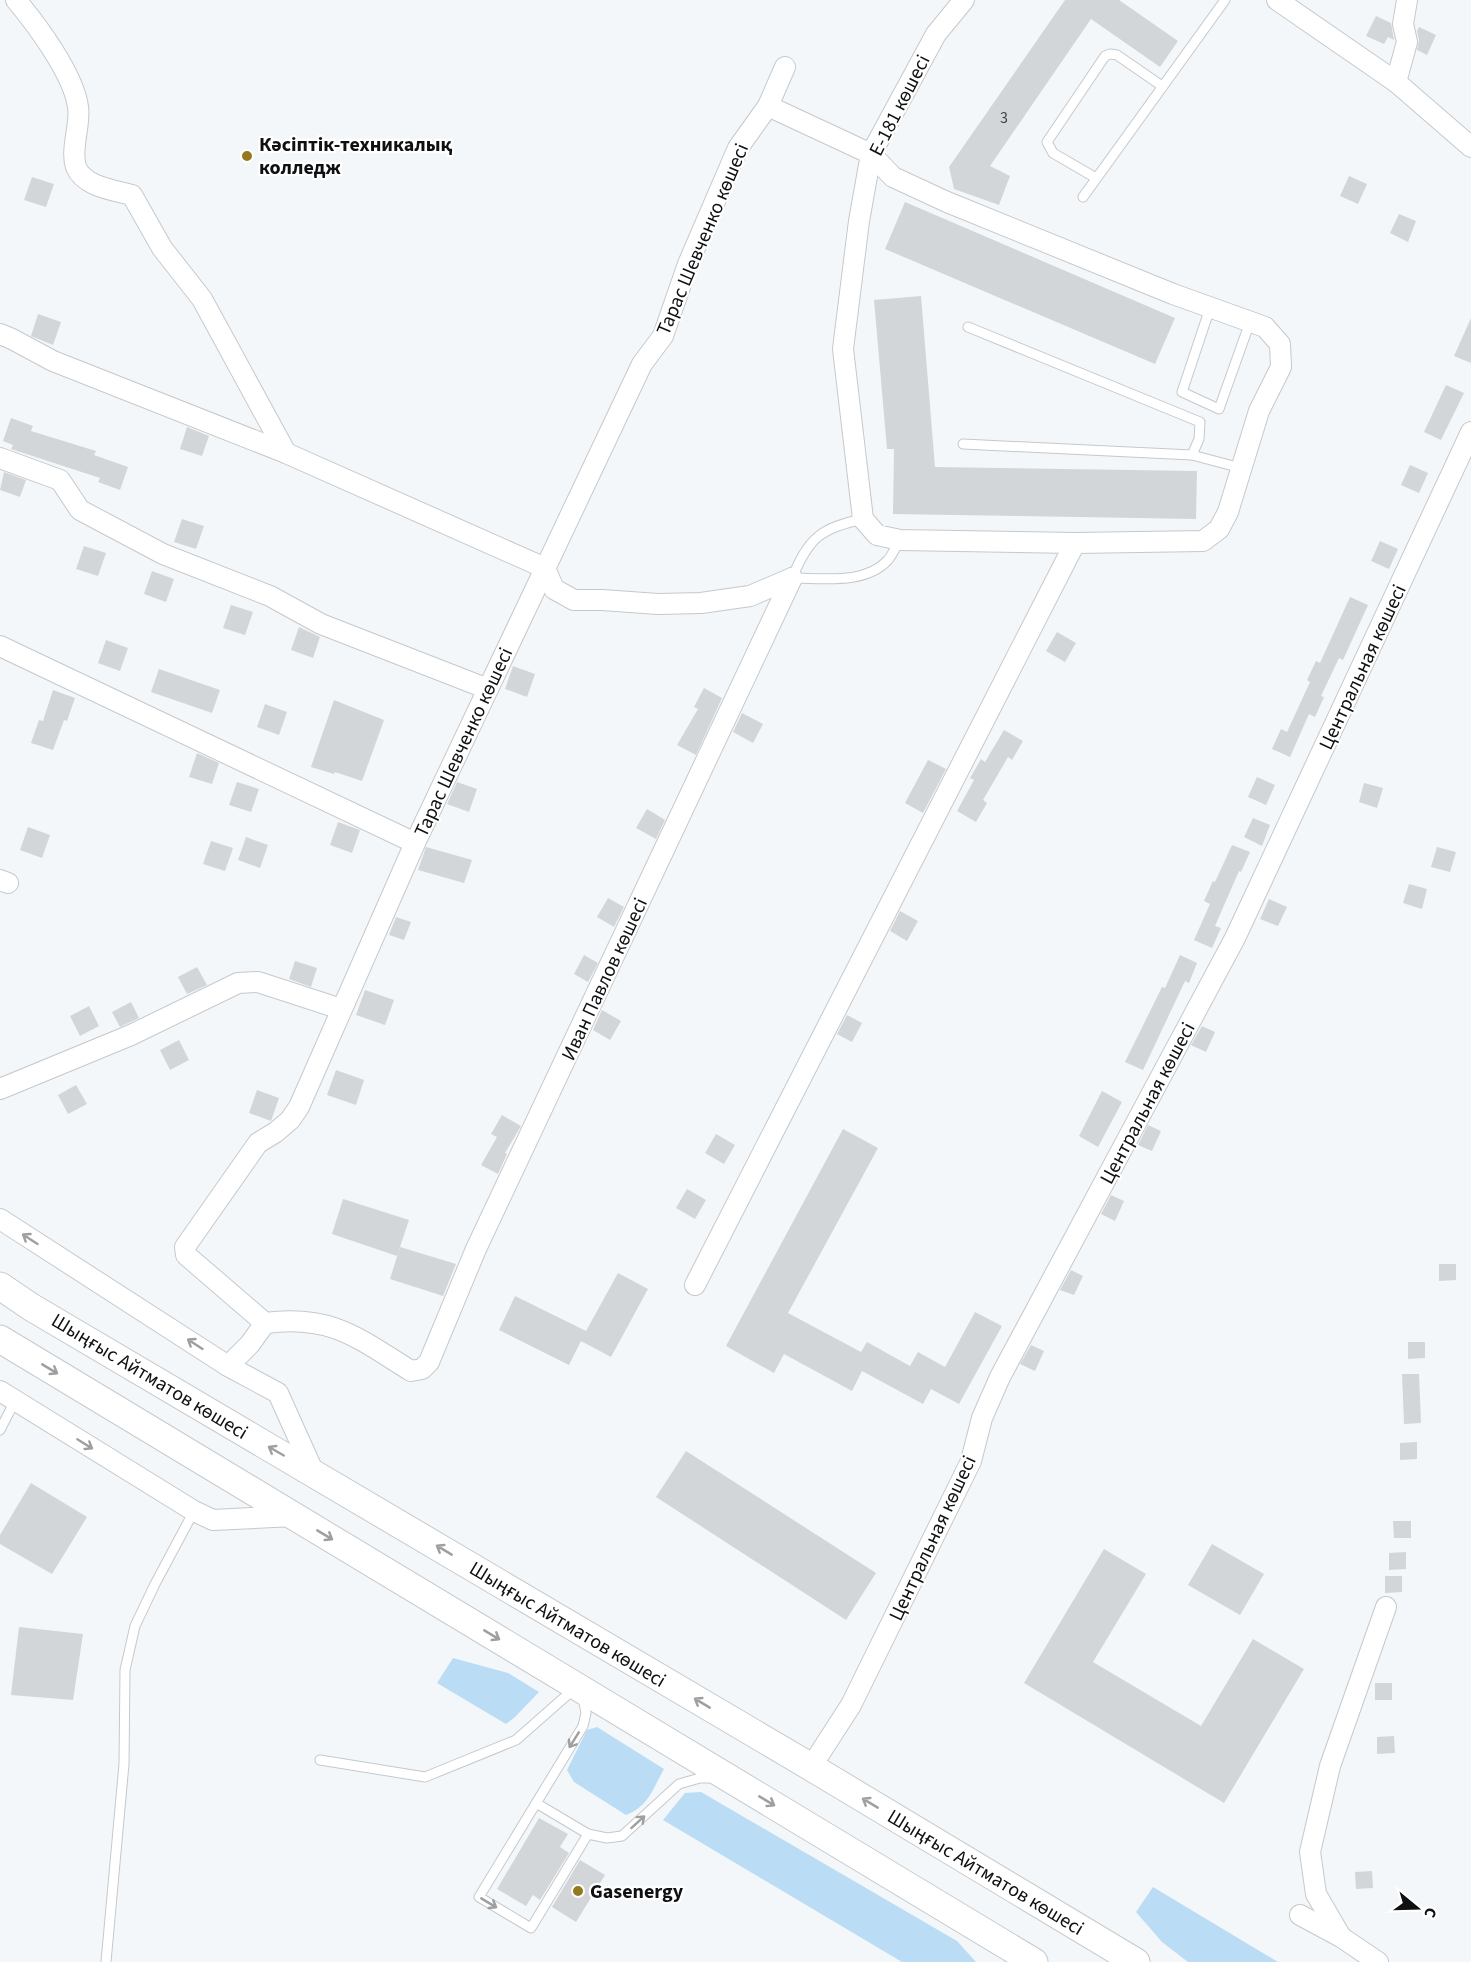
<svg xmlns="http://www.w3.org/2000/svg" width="1471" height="1962" font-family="'Source Sans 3',sans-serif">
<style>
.green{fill:#badcf4}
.building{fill:#d3d6d9}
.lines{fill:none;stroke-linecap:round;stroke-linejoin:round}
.service-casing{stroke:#c5c9cc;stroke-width:11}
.minor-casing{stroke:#c5c9cc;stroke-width:22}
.secondary-casing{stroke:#c5c9cc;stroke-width:29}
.service{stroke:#fff;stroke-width:9}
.minor{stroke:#fff;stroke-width:20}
.secondary{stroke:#fff;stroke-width:27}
.oneway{stroke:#9f9fa0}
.poi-dot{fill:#957920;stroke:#fff;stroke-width:2}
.labels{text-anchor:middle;stroke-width:4.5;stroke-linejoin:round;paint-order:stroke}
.number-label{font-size:16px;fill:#404243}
.street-label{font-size:20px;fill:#0f1011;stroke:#fff}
.poi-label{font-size:20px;font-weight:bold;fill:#0f1011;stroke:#fff;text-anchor:start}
</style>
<rect width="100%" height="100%" fill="#f3f7fa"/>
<g class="green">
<path d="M453 1658 508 1673 539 1692 515 1717 506 1724 437 1683Z"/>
<path d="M597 1727 664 1769C652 1790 649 1806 626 1815L574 1782 567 1770 587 1730Z"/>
<path d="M701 1792 957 1941 976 1962H902L663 1820 685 1793Z"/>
<path d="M1153 1887 1278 1962H1188L1162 1942 1136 1912Z"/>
</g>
<g class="building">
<path d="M1065 0H1119L1178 41 1160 67 1091 19 990 166 1010 176 999 205 954 189 949 167Z"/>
<path d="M1376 16 1391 23 1394 40 1388 37 1384 44 1366 36Z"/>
<path d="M1419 27 1436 35 1427 55 1417 50 1419 40 1417 31Z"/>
<path d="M1349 176 1367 184 1358 204 1340 196Z"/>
<path d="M32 177 54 184 46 207 24 200Z"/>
<path d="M905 202 1175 318 1155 364 885 249Z"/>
<path d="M1399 214 1416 221 1408 242 1390 233Z"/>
<path d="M921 296 935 467 1197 471 1196 519 893 514 894 449H887L874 300Z"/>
<path d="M38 314 61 322 53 345 31 336Z"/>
<path d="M1471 318V363L1454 356Z"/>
<path d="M1446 385 1464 393 1441 440 1424 432Z"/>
<path d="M11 418 33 426 31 431 96 451 94 455 128 467 120 490 98 482 100 478 11 449 13 445 3 441Z"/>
<path d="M187 427 209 436 202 456 180 449Z"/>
<path d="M1410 465 1428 473 1419 493 1401 485Z"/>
<path d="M4 472 26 480 20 497 0 490Z"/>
<path d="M182 519 204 526 196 549 174 542Z"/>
<path d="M1380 541 1398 549 1389 569 1371 561Z"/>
<path d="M84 546 106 553 98 576 76 569Z"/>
<path d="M152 571 174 579 166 602 144 594Z"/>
<path d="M1350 597 1368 605 1343 660 1339 658 1321 696 1324 697 1315 717 1309 714 1290 757 1272 749 1281 729 1287 732 1310 682 1307 680 1316 661 1320 663Z"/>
<path d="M231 605 253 612 245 635 223 628Z"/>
<path d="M299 627 320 637 313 658 291 650Z"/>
<path d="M1057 632 1076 643 1065 662 1046 651Z"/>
<path d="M106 640 128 648 120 671 98 663Z"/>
<path d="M513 666 535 674 527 697 505 689Z"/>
<path d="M159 669 220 690 212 713 151 692Z"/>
<path d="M704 688 722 698 696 755 677 745 698 709 694 707Z"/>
<path d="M53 690 75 698 67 721 64 720 53 750 31 743 39 720 43 721Z"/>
<path d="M334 700 384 720 362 781 335 772 334 774 311 767Z"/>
<path d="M265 704 287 712 279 735 257 727Z"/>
<path d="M742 713 763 724 753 743 733 732Z"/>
<path d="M1004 730 1023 741 1012 760 1008 757 983 800 987 803 976 822 957 811 974 780 970 778 981 759 985 762Z"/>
<path d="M197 753 219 763 212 784 189 777Z"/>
<path d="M928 760 946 769 923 813 905 803Z"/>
<path d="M1257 777 1275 785 1266 805 1248 797Z"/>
<path d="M237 782 259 789 251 812 229 805Z"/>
<path d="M457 782 477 789 469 812 447 804Z"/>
<path d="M1364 783 1383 788 1377 808 1359 802Z"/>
<path d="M647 809 665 820 656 839 636 828Z"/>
<path d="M1253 818 1270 825 1262 846 1244 837Z"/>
<path d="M338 822 360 830 352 853 330 845Z"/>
<path d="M28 827 50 835 42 858 20 850Z"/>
<path d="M246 837 268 845 260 868 238 860Z"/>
<path d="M211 841 233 848 225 871 203 864Z"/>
<path d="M1232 845 1250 852 1241 872 1239 871 1215 926 1221 928 1212 948 1194 940 1210 904 1204 901 1213 881 1215 882Z"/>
<path d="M426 847 472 860 464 883 418 870Z"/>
<path d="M1437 847 1456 852 1450 872 1431 867Z"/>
<path d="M1409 884 1427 889 1422 909 1403 903Z"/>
<path d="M608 898 624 907 614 927 597 917Z"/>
<path d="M1269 899 1287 907 1278 926 1260 919Z"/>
<path d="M900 911 918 921 907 941 890 931Z"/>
<path d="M396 917 411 922 404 940 389 935Z"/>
<path d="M584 955 598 963 588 982 574 974Z"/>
<path d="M1180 955 1197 963 1189 983 1185 981 1143 1070 1125 1062 1162 987 1165 988Z"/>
<path d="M295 961 317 968 311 987 289 979Z"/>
<path d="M197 967 207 985 187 994 178 977Z"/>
<path d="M365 990 394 1000 385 1025 356 1015Z"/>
<path d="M131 1002 139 1018 120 1027 112 1012Z"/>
<path d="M89 1006 99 1026 80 1036 70 1016Z"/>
<path d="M602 1010 621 1021 610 1040 593 1030Z"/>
<path d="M847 1015 862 1023 852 1042 837 1034Z"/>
<path d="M1202 1026 1215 1032 1206 1052 1191 1045Z"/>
<path d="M179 1040 189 1060 170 1070 160 1050Z"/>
<path d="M336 1070 364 1080 356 1105 327 1095Z"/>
<path d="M76 1085 87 1104 68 1114 58 1095Z"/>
<path d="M257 1090 279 1098 271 1121 249 1113Z"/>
<path d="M1102 1091 1122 1102 1098 1147 1079 1136Z"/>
<path d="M502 1115 521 1126 505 1153 507 1154 498 1174 481 1165 497 1137 491 1134Z"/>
<path d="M1148 1125 1161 1131 1152 1151 1138 1145Z"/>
<path d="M843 1129 878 1148 788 1313 861 1352 867 1342 910 1366 918 1352 945 1367 975 1312 1002 1326 959 1404 931 1389 923 1404 862 1371 852 1391 784 1354 774 1373 726 1346Z"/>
<path d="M716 1134 735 1145 724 1164 705 1153Z"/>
<path d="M687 1189 706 1200 695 1219 676 1208Z"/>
<path d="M1111 1195 1124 1201 1115 1221 1101 1214Z"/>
<path d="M343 1199 409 1220 397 1256 332 1234Z"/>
<path d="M400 1247 456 1264 443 1296 390 1279Z"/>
<path d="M1439 1264H1456V1280L1439 1281Z"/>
<path d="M1071 1270 1083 1276 1074 1295 1060 1290Z"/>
<path d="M618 1273 648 1289 611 1357 581 1341 569 1365 499 1330 515 1296 586 1331Z"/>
<path d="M1408 1342H1425V1358L1408 1359Z"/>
<path d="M1031 1345 1044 1351 1035 1371 1020 1364Z"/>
<path d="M1402 1374H1419L1421 1423 1404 1424Z"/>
<path d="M1417 1442V1459L1400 1460V1443Z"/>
<path d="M686 1451 876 1573 846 1620 656 1497Z"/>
<path d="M31 1483 87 1517 52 1574 0 1544V1535Z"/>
<path d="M1393 1521H1411V1538H1394Z"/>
<path d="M1212 1544 1264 1574 1240 1615 1188 1585Z"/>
<path d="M1104 1549 1146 1574 1093 1662 1201 1726 1253 1639 1304 1669 1224 1803 1024 1683Z"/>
<path d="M1406 1552V1569L1389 1570V1553Z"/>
<path d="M1385 1576H1402V1592L1385 1593Z"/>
<path d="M19 1627 83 1634 73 1700 11 1695Z"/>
<rect x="1375" y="1683" width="17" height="17"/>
<path d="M1394 1736 1395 1753 1377 1754V1737Z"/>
<path d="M539 1818 568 1834 560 1847 569 1853 540 1900 533 1895 526 1906 497 1889Z"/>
<path d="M580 1860 605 1875 576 1922 552 1907Z"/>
<path d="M1372 1871 1373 1888 1356 1889 1355 1872Z"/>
</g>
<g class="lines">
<g class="service-casing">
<g id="service">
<path d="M1096 178 1053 153 1047 142 1105 56 1110 54 1117 55 1162 86"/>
<path d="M1083 197 1225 0"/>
<path d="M1210 308 1182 392 1219 409 1250 322"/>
<path d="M968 327 1200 422 1199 439 1192 455"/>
<path d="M963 444 1192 455 1241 468"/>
<path d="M863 519C820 528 809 538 792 578 823 578 865 585 888 560 893 554 896 546 900 540"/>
<path d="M0 1430 15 1401"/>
<path d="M583 1698 586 1713 583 1726 479 1897 531 1928 588 1834 607 1838 622 1836 679 1784 700 1778H713"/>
<path d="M320 1760 425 1777 516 1740 574 1689"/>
<path d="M536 1803 588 1834"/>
<path d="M106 1962 124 1764 125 1670 135 1626 155 1584 194 1511"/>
</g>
</g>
<g class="minor-casing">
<g id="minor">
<path d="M16 0C37 25 74 75 78 107 81 124 70 150 76 167 84 187 114 190 132 195L162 248 202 299 286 453"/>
<path d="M1277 0 1396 82 1471 147"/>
<path d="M1396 82 1407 42 1403 24 1407 0"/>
<path d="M768 106 871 154 893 177 947 202 1173 294 1265 327 1280 344 1281 367 1259 411 1228 512 1219 529 1203 541 1075 543 900 540 877 535 863 519 843 349 859 221 871 154 936 34 964 0"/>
<path d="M0 334 12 339 53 361 286 453 545 568 554 589 574 600H602L658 604 701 603 750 596 792 578"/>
<path d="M0 458 60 480 80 510 163 554 270 596 321 624 488 689"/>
<path d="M0 646 415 843"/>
<path d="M0 880 8 883"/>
<path d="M0 1089 131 1035 238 983 258 982 341 1009"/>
<path d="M0 1219 228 1366 278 1393 314 1473"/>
<path d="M695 1285 1075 543"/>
<path d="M265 1323C331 1314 358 1338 411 1371L422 1369 429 1362 476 1249 792 578"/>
<path d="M228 1366 250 1344 265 1323 186 1255 185 1247 258 1143 276 1132 290 1120 299 1107 415 843 642 364 663 336 688 264 738 148 768 106 785 67"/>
<path d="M0 1391 194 1511 213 1520 294 1516"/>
<path d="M811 1767 851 1705 971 1461 982 1418 1000 1377 1235 938 1471 432"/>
<path d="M1300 1915 1341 1937 1378 1962"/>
<path d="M1341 1937 1316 1894 1310 1852 1330 1766 1386 1607"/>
</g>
</g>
<g class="secondary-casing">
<g id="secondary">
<path d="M0 1286 31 1307 811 1767 1136 1962"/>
<path d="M0 1339 1034 1962"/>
</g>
</g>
<use href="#service" class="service"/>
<use href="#minor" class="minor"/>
<use href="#secondary" class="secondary"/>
</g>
<defs><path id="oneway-shaft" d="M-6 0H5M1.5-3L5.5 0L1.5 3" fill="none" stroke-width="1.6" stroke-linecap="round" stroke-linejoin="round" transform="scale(1.5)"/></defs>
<g class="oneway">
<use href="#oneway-shaft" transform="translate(30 1239) rotate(-147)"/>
<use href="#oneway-shaft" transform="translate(195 1344) rotate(-147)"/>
<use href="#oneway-shaft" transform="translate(50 1369) rotate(31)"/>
<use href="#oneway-shaft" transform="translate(85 1444) rotate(32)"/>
<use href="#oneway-shaft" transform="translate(276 1451) rotate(-150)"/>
<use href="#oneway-shaft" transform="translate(325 1535) rotate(31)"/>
<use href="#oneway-shaft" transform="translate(444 1550) rotate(-149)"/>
<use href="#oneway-shaft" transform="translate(492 1635) rotate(31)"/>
<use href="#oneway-shaft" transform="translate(702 1703) rotate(-149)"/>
<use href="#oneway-shaft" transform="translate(574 1740) rotate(122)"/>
<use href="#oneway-shaft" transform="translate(767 1801) rotate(31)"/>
<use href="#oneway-shaft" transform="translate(870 1803) rotate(-149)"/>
<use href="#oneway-shaft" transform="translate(638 1822) rotate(-42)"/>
<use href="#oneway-shaft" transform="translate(489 1903) rotate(31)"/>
</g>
<g class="poi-dot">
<circle cx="247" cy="156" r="6"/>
<circle cx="578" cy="1891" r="6"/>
</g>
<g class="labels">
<g class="number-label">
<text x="1004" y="123">3</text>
</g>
<g class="street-label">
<text transform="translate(899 105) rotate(-63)" y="7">Е-181 көшесі</text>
<text transform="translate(702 239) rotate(-67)" y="7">Тарас Шевченко көшесі</text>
<text transform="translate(1362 667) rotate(-65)" y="7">Центральная көшесі</text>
<text transform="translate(463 742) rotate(-65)" y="7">Тарас Шевченко көшесі</text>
<text transform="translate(604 979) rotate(-65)" y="7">Иван Павлов көшесі</text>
<text transform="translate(1147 1103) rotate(-62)" y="7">Центральная көшесі</text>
<text transform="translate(150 1376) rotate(31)" y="7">Шыңғыс Айтматов көшесі</text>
<text transform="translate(932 1538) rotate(-65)" y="7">Центральная көшесі</text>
<text transform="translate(568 1624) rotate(31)" y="7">Шыңғыс Айтматов көшесі</text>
<text transform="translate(986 1872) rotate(31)" y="7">Шыңғыс Айтматов көшесі</text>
</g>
<g class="poi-label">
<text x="259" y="151">Кәсіптік-техникалық<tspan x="259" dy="23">колледж</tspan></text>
<text x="590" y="1898">Gasenergy</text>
</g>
</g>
<g transform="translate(1417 1908) rotate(109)" stroke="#ffffff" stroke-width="4.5" paint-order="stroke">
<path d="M0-4.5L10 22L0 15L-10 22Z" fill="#0f1011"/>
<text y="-9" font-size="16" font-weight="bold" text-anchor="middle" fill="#0f1011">С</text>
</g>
</svg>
